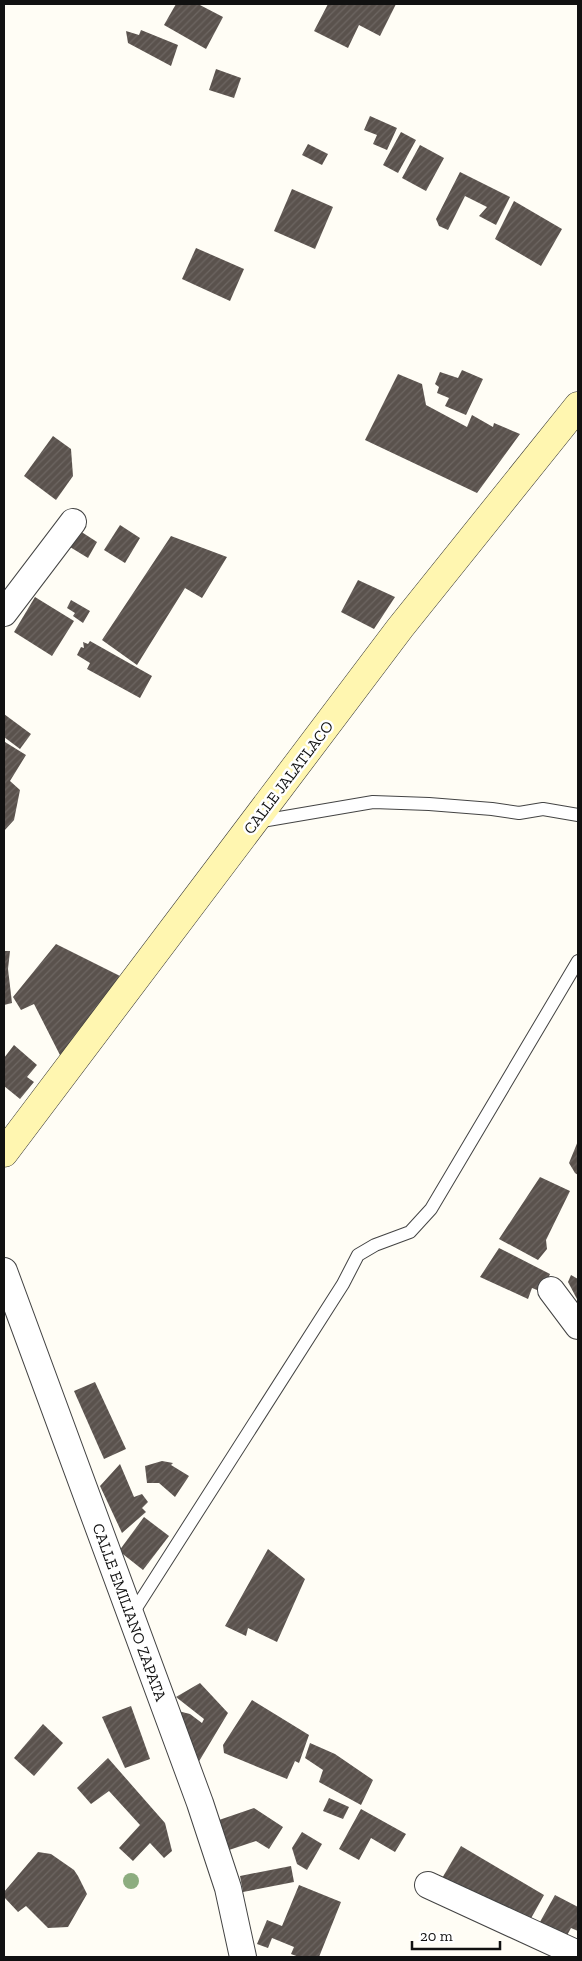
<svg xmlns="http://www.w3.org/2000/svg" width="582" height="1961" font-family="'Zilla Slab',serif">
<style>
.building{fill:url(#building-hatch)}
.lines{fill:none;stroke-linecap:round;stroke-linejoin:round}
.service-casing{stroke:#444;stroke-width:14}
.minor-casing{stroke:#444;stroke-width:28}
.secondary-casing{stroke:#333;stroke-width:29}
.service{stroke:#fff;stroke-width:12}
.minor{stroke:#fff;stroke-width:26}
.secondary{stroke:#fff6b0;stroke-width:28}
.tree{fill:#8dad7f}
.labels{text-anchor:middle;stroke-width:5;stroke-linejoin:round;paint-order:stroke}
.street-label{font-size:16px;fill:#111;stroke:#fff}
</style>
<defs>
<pattern id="building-hatch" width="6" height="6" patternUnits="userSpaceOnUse" patternTransform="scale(1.25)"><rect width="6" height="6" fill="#5a524d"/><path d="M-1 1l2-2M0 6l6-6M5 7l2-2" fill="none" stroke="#6d6662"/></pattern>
</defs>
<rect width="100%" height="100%" fill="#fffdf5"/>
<g class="building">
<path d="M176 4H198L223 17 206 49 164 25Z"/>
<path d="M328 4H396L380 36 359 25 348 48 314 31Z"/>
<path d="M141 30 178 45 171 66 128 43 126 31 139 35Z"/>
<path d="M216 69 241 78 234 98 209 90Z"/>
<path d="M370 116 397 128 387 150 373 144 377 135 364 130Z"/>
<path d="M401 132 416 140 398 173 383 165Z"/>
<path d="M308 144 328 154 322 165 302 155Z"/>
<path d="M420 145 444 158 426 191 402 178Z"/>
<path d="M460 172 510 197 496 225 479 216 487 207 465 196 448 230 439 226 436 219Z"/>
<path d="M292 189 333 207 315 249 274 231Z"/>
<path d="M514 201 562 229 541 266 495 239Z"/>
<path d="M196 248 244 269 230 301 182 279Z"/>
<path d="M462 370 483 379 466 415 445 406 449 398 437 393 439 387 435 384 440 372 458 378Z"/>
<path d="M398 374 422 384 426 405 467 427 472 415 493 427 494 423 520 434 477 493 365 440Z"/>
<path d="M53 436 71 449 73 476 56 500 24 476Z"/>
<path d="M120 525 140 538 125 563 104 550Z"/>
<path d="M80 531 97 542 88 558 70 547Z"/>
<path d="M171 536 227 557 202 598 185 588 137 665 102 640Z"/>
<path d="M358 580 395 597 374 629 341 612Z"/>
<path d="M35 597 74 621 52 656 14 632Z"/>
<path d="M71 600 90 611 83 623 73 616 75 613 67 608Z"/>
<path d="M90 641 152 676 140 698 87 669 90 663 77 655 81 647 84 648 83 642 88 644Z"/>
<path d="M4 714 31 734 20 749 4 737Z"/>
<path d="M5 742 26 755 10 781 20 790 14 820 4 831Z"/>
<path d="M56 944 120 976 62 1059 34 1004 21 1010 13 997Z"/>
<path d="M4 951H10L8 969 12 1003 4 1005Z"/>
<path d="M14 1045 37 1065 27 1077 34 1082 20 1099 4 1086V1058Z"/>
<path d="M578 1141V1175L575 1173 569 1163Z"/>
<path d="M540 1177 570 1191 546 1240 547 1249 538 1260 499 1239Z"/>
<path d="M499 1248 550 1274 542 1292 532 1288 528 1299 480 1277Z"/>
<path d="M571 1275 578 1279V1301L568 1282Z"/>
<path d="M95 1382 126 1449 104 1459 74 1391Z"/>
<path d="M162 1461 173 1463 171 1465 189 1476 175 1497 159 1483H147L145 1466Z"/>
<path d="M120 1464 134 1497 142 1494 148 1502 142 1508 146 1512 122 1533 100 1486Z"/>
<path d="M144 1517 169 1536 143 1570 119 1551Z"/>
<path d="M268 1549 305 1579 277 1642 248 1628 246 1636 225 1626Z"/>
<path d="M200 1683 228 1713 198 1763 178 1711 190 1714 202 1723 204 1719 176 1697Z"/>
<path d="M252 1700 309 1735 299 1763 295 1761 287 1779 224 1753 223 1745Z"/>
<path d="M131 1706 150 1759 125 1768 102 1717Z"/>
<path d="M43 1724 63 1743 34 1776 14 1758Z"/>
<path d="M310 1743 335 1754 373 1780 361 1805 319 1782 323 1770 305 1758Z"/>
<path d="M108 1758 165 1823 172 1851 164 1858 150 1843 133 1861 119 1848 140 1825 109 1791 91 1804 77 1788Z"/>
<path d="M329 1798 349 1807 343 1819 323 1811Z"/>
<path d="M254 1808 283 1827 269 1849 256 1841 229 1850 219 1820Z"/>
<path d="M361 1809 406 1834 395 1852 371 1838 359 1860 339 1849Z"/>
<path d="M302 1832 322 1844 307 1870 297 1864 292 1848Z"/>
<path d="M461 1846 544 1895 529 1922 441 1880Z"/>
<path d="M38 1852 51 1854 74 1870 78 1876 87 1894 68 1927 48 1928 26 1906 18 1912 4 1897V1892Z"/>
<path d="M291 1866 294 1882 243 1892 240 1876Z"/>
<path d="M299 1885 341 1902 319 1957H299L291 1954 294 1947 272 1938 268 1948 257 1944 267 1920 282 1926Z"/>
<path d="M555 1895 578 1907V1931L571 1928 564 1941 536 1929Z"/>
</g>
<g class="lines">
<g class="service-casing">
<g id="service">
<path d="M256 822 373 802 429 804 492 809 519 813 543 809 578 815"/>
<path d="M131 1616 343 1284 358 1255 375 1245 410 1232 431 1209 578 961"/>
</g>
</g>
<g class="minor-casing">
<g id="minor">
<path d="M4 613 73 522"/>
<path d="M4 1271 200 1803 228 1888 243 1957"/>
<path d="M551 1290 578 1326"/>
<path d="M428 1885 578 1954"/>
</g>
</g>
<g class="secondary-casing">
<path id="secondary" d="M4 1153 400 628 578 406"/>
</g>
<use href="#service" class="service"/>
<use href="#minor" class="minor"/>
<use href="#secondary" class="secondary"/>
</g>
<circle class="tree" cx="131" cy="1881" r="8"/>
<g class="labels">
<g class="street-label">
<text transform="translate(288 777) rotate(-53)" y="6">CALLE JALATLACO</text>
<text transform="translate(130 1612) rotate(70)" y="6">CALLE EMILIANO ZAPATA</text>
</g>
</g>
<rect width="582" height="1961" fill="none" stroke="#111111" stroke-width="10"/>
<path d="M412 1941v8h88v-8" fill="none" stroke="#111111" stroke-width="2.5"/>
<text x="420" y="1941" font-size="15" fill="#111111" stroke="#ffffff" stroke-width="4" paint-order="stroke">20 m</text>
</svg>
